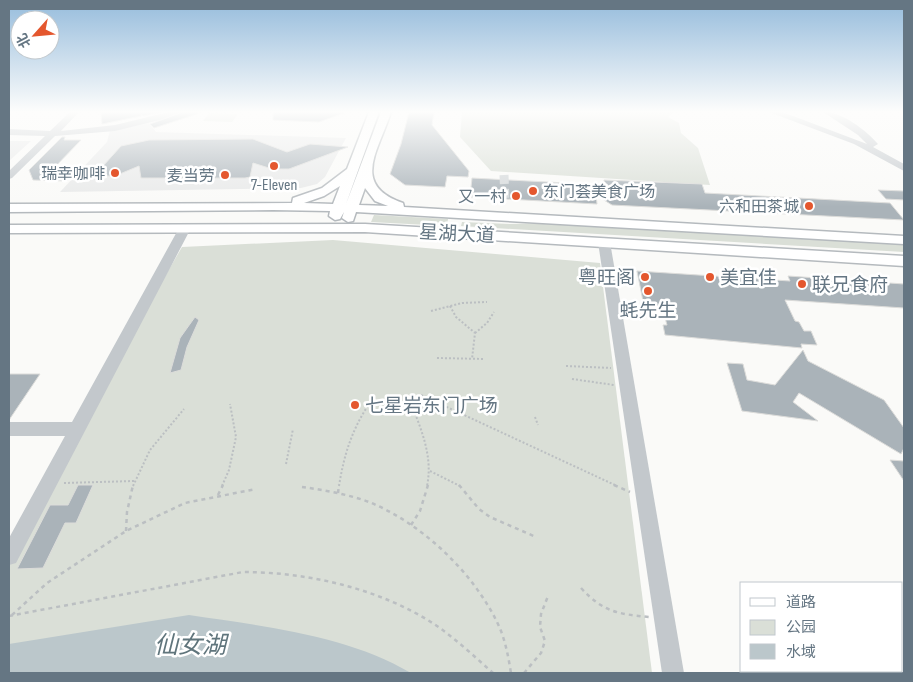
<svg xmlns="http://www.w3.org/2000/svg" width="913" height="682" font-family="'Sofia Sans Condensed','Noto Sans SC',sans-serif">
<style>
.built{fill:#e8e9e9}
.green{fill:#dadfd7}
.water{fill:#bbc7cb}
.building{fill:#aab3b9;stroke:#dcdcda}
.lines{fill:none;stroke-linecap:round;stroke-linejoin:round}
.minor-tunnel{stroke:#d5d9db;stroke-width:9;stroke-dasharray:9 5;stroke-linecap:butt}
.major-casing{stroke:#b5babe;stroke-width:3}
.path-far1{stroke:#bbbfc2;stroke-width:2;stroke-dasharray:2 2;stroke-linecap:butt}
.path{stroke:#bbbfc2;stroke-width:2.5;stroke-dasharray:4 4;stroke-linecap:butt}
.minor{fill:#c3c8cc;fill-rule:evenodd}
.major{fill:#fff;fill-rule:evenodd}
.poi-dot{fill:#e4572e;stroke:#fff;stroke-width:2}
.labels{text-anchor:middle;stroke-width:5;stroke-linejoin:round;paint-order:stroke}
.far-poi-label{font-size:16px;fill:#657683;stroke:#fff;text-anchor:end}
.street-label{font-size:19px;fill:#657683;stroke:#fff}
.poi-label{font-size:19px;fill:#657683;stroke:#fff;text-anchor:start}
.near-water-label{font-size:24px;font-style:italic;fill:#60757c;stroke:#fff}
</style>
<rect width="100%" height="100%" fill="#fafaf8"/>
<g class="built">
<path d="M149 123 156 132 346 138 325 177 317 184 301 188 60 192 107 142 110 131Z"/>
<path d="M9 141H31L9 161Z"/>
</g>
<g class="green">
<path d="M462 112H674L668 117 679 123 681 133 698 148 710 185 491 171 460 137Z"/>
<path d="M209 113 238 114 232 122 203 121Z"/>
<path d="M374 215 448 219 447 226 371 222Z"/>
<path d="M462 222 510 224 549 223 904 244V252L461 226Z"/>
<path d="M333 240 600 263 652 673H9V546L182 247Z"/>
</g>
<path class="water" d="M189 615C262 626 347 635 411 673H9V644Z"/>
<g class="building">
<path d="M101 112H162L143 116 141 114V116L102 124Z"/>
<path d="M183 112H197V114L154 128 150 124Z"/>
<path d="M273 112H343L344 113 319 122 273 120Z"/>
<path d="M409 112H434L432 125 469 171 468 177 447 176 445 187 405 185 390 174 401 144Z"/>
<path d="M62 137H65L64 140H81L53 169 78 168 67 181 33 180 29 170Z"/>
<path d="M253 139 287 152 310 144 348 147 289 169H272L253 163 250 177 245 178H141L139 166 115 176H94L121 146 149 140Z"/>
<path d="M472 178 604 185V180L702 184 705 193 890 203 904 220 612 205 596 195 597 204 470 197Z"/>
<path d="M878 190 904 191V200L886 199Z"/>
<path d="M637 271 790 281 788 276 904 284V308L785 300 795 321 799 322 804 331H811L817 345 801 344 802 348 665 335 663 325H667L662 307 644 306Z"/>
<path d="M195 317 199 320 187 347 181 370 170 373 180 338Z"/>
<path d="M803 350 808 361 884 400 904 428V448L901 454 799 393 793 402 818 421 742 411 727 363 743 364 747 380 775 385Z"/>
<path d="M9 374H40L9 420Z"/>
<path d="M890 460 904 461V481Z"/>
<path d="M78 485H93L76 523H65L43 568 17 569 50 505H68Z"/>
</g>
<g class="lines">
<path class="minor-tunnel" d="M504 175 505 201"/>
<g class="major-casing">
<g id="major">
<path d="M369 112H379L346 204 381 112H391C379 150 350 185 403 203L404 207 904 236V244L356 212 353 221 348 222 342 218 344 212 340 219 335 220 329 216 330 211 273 210 9 212V204L292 203 293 198 322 188 347 169ZM340 186 333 204 304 203 324 196ZM365 188 375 201 388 206 359 205Z"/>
<path d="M365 224 904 256V266L365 232 9 233V225Z"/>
</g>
</g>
<g class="path-far1">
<path d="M450 306 456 317 475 333 472 359"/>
<path d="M431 311 462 303 487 302"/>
<path d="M475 333 487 323 494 312"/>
<path d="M437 358 485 359"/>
<path d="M566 366 611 368"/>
<path d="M572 379 614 385"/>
<path d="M421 395 617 486"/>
<path d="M412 406C422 431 433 458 427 486"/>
<path d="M535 417 538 425"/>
<path d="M286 464 293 429"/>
<path d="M430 471 460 486"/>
<path d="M64 483 134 481"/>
<path d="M133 486 150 450 184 409"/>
<path d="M222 486 229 470 236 437 230 404"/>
<path d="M339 486C344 454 353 426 372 400"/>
</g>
<g class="path">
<path d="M459 485 479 509 490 517 536 537"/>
<path d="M614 485 630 492"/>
<path d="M302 487C324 490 347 494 369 502 421 523 472 571 497 622 505 638 508 655 511 673"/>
<path d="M338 493 339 485"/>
<path d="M218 495 223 485"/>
<path d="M411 525 420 511 428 485"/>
<path d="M126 531 127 512 133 485"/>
<path d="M581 588C603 612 618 614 649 617"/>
<path d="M12 615 47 583 126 531 185 503 256 489"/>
<path d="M9 616 243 572C308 572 382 589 437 626 457 640 475 657 493 673"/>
<path d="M524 673 541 653 545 641 540 627 541 614 548 596"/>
</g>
<g class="minor">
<path d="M70 112H79L61 131 115 125 169 112H181L160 120 115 131 55 136 12 178 9 179V171L45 136 9 135V129L50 131Z"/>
<path d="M769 112H781L793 116 867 144 858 135 823 112C841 111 866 130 878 144L873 147 904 164V171L854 144Z"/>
<path d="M185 225 191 228 16 563 9 565V538L65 436H9V422H72L179 228Z"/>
<path d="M604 238 610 242 684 673H662L598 242Z"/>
</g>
<use href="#major" class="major"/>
</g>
<linearGradient id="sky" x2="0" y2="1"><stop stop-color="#96bcdc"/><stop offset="0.54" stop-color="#fdfdfc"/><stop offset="1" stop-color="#fdfdfc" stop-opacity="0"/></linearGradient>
<rect width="913" height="207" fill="url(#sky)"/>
<g class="poi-dot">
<circle cx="274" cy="166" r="5"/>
<circle cx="115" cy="173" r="5"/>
<circle cx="225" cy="175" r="5"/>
<circle cx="533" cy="191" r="5"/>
<circle cx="516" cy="196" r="5"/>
<circle cx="809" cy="206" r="5"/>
<circle cx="645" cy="277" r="5"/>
<circle cx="710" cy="277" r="5"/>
<circle cx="802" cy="284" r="5"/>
<circle cx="648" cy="291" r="5"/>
<circle cx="355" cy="405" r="5"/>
</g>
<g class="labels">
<g class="far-poi-label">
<text x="105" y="179">瑞幸咖啡</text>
<text x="215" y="181">麦当劳</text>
<text x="274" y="190" text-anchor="middle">7-Eleven</text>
<text x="543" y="197" text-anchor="start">东门荟美食广场</text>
<text x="506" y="202">又一村</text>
<text x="799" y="212">六和田茶城</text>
</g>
<g class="street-label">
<text transform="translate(457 233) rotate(3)" y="7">星湖大道</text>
</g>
<g class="poi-label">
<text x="635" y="284" text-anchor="end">粤旺阁</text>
<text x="720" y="284">美宜佳</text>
<text x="812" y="291">联兄食府</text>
<text x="648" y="317" text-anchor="middle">蚝先生</text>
<text x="365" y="412">七星岩东门广场</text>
</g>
<g class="near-water-label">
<text x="190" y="653">仙女湖</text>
</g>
</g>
<rect width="913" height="682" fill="none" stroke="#657683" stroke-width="20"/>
<rect x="740" y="582" width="162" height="90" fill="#ffffff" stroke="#c1c8cd"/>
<rect x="750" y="598" width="25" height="8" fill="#ffffff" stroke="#c1c8cd"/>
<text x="786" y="607" font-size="15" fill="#657683">道路</text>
<rect x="750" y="620" width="25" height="15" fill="#dadfd7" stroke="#c1c8cd"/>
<text x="786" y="632" font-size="15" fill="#657683">公园</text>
<rect x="750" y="644" width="25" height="15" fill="#bbc7cb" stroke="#c1c8cd"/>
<text x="786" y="657" font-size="15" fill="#657683">水域</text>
<g transform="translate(35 35) rotate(243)"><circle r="24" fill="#ffffff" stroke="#c1c8cd"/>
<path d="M0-4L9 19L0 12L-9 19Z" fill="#e4572e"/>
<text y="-8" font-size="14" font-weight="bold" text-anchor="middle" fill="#657683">北</text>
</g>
</svg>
